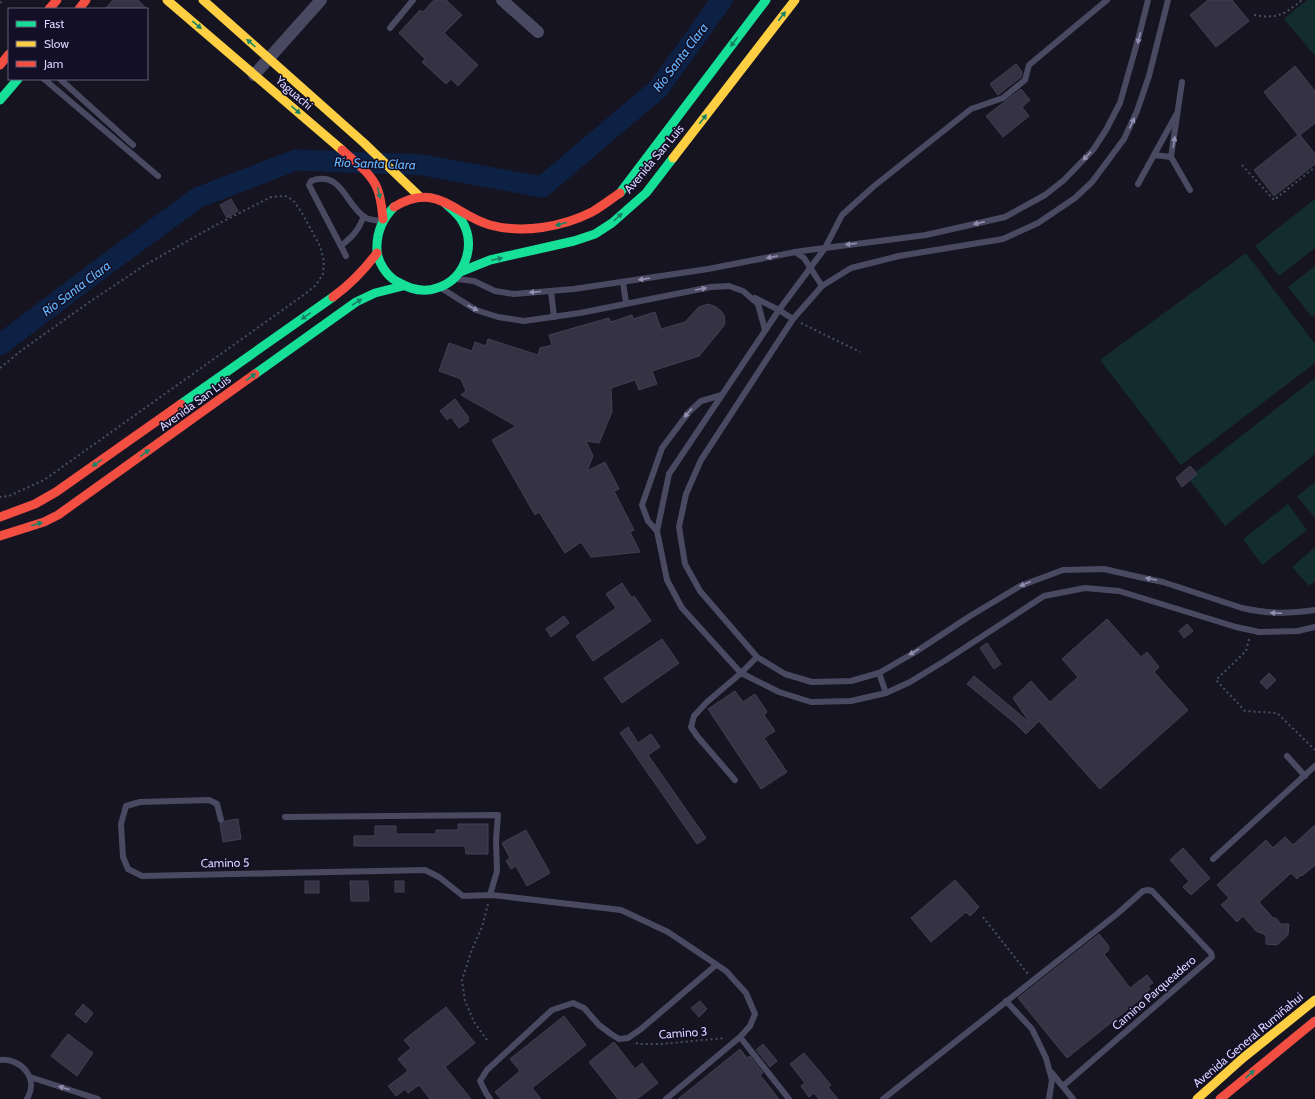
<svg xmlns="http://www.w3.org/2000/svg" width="1315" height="1099" font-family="Cabin,sans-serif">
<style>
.green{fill:#132c2d}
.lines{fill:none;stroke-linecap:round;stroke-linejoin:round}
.river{stroke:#0d2144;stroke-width:21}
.building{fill:#343243;stroke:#433f54}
.path{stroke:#44505f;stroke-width:2;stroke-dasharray:2 3;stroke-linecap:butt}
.lane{stroke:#4a4962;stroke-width:6}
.street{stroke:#4a4962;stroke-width:12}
.fast{stroke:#16e098;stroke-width:9}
.slow{stroke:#ffcf43;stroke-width:9}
.jam{stroke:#f24e42;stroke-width:9}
.oneway{fill:#158265}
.oneway2{fill:#928eb0}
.labels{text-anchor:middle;stroke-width:3;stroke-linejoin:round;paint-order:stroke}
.street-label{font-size:12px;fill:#d9d4ff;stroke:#130f26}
.water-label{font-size:13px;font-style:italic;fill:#62b6ff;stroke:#130f26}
</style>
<rect width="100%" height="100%" fill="#161421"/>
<g class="green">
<path d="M1307 0H1315V56L1284 19Z"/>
<path d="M1315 199V248L1279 276 1255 246Z"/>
<path d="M1246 253 1315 344V363L1181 465 1100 360Z"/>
<path d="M1315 266V315L1312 317 1288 287Z"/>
<path d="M1315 378V454L1225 526 1188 478Z"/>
<path d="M1315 482V518L1297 496Z"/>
<path d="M1288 504 1307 530 1262 565 1243 539Z"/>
<path d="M1315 547V581L1309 586 1292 567Z"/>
</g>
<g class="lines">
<path class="river" d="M0 345 99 270 197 198 296 160 423 165 542 187 659 88 722 0"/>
</g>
<g class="building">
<path d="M113 0H138L147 9H105Z"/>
<path d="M434 0H446L462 15 444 33 478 65 458 86 451 79 446 84 422 62 425 59 399 33 420 10 423 12Z"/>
<path d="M1208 0H1232L1249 21 1216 47 1190 15Z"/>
<path d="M1016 64 1022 72 1021 77 998 95 990 84Z"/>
<path d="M1295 66 1315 91V123L1300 135 1315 154V164L1274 196 1254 170 1298 135 1264 92Z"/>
<path d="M1021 89 1030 100 1022 107 1029 116 1003 137 986 116Z"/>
<path d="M231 199 238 211 227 218 220 205Z"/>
<path d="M708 304 716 307 721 311 724 315 725 322 723 327 699 356 652 371 657 384 639 390 635 380 611 388 612 412 599 443 586 441 593 456 587 471 605 462 619 489 614 491 634 530 630 532 640 552 591 557 581 542 565 553 539 512 535 515 492 440 516 426 461 395 466 391 461 379 439 371 449 343 472 351 475 342 486 346 488 339 538 355 540 348 552 345 549 335 609 318 611 322 632 315 633 319 655 312 661 329 685 322 699 307Z"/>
<path d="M455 399 469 418 467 419 469 421 459 428 451 417 447 420 440 411Z"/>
<path d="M1190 466 1197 474 1182 487 1176 478Z"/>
<path d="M622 583 632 598 634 596 651 621 593 661 576 636 616 608 606 594Z"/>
<path d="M564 616 569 623 551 637 546 629Z"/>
<path d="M1107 619 1141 657 1147 652 1159 667 1154 672 1188 710 1100 789 1039 721 1026 734 1016 724 967 684 974 676 1030 723 1013 698 1031 681 1050 702 1078 677 1062 659Z"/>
<path d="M1187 624 1193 631 1184 638 1179 631Z"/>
<path d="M662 639 679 663 622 703 604 678Z"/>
<path d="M987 643 1001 664 994 669 980 648Z"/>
<path d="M1269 673 1276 680 1267 689 1260 682Z"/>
<path d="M735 691 743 702 755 694 767 712 764 715 775 731 764 738 787 772 761 789 708 709Z"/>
<path d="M628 727 638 743 651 734 660 747 648 755 706 838 697 844 620 733Z"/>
<path d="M238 819 241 839 223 842 220 824 224 823 225 821Z"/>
<path d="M458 824H488V854H466L465 846H354V836H375V826H396V834H436V830H458Z"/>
<path d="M1315 825V865L1302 876 1301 875 1297 879 1291 873 1259 902 1273 918H1276L1281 924H1289L1288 935 1277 945 1266 944V935L1256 931 1243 916 1237 922 1221 905 1229 898 1217 885 1266 840 1273 848 1285 837 1293 845Z"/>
<path d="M526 830 550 873 527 886 516 866 511 869 506 861 510 858 502 843Z"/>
<path d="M1183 848 1210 878 1191 895 1183 887 1189 881 1170 860Z"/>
<path d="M955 880 979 907 970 916 966 912 931 942 911 918Z"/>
<rect x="305" y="881" width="14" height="12"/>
<path d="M350 881H368L369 901H351Z"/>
<rect x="395" y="881" width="9" height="11"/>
<path d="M1099 934 1108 945 1109 950 1104 954 1130 988 1147 975 1153 983 1148 986 1150 989 1138 1001 1067 1058 1018 998Z"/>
<path d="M700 1001 707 1009 699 1017 691 1008Z"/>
<path d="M83 1004 93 1013 86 1023 75 1014Z"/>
<path d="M446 1007 475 1043 445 1067 471 1099H430L419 1085 408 1093 405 1089 396 1096 388 1086 408 1071 398 1059 411 1048 404 1040Z"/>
<path d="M564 1016 586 1045 532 1088 541 1099H501L495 1092 520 1071 510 1059Z"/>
<path d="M68 1034 93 1053 77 1076 51 1056Z"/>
<path d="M614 1042 635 1069 642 1063 658 1083 637 1099H618L589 1062Z"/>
<path d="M763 1044 777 1061 770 1067 756 1050Z"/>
<path d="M740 1049 747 1058 750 1056 763 1073 760 1075 779 1099H678Z"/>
<path d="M804 1053 831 1085 828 1087 838 1099H819L814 1093 809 1097 801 1086 805 1083 790 1064Z"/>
</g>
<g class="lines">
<g class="path">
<path d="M0 3 3 0"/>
<path d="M1254 15C1277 19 1284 15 1302 0"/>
<path d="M1242 165 1274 200 1315 167"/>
<path d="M801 323 860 352"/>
<path d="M0 368 22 350 88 303 145 265 214 226 271 197 285 196 293 200 302 213 320 246 324 261 323 274 316 285 305 294 44 480 9 496 0 497"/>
<path d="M1249 639 1246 651 1216 680 1245 711 1277 713 1315 750"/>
<path d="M983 917 1028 974"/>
<path d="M487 1040 474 1022 465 1001 462 980 471 952 482 927 488 904"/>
<path d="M636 1043 638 1044H661L725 1038"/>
</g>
<g class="lane">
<path d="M1148 0 1139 36 1120 103 1106 130 1093 150 1064 180 1045 195 1005 217 926 235 825 248 779 310 669 474 657 531 667 580 682 608 741 673 779 692 811 702 851 701 886 693 910 682 946 660 1044 596 1085 588 1119 591 1236 627 1259 632 1298 631 1315 627"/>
<path d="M1168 0 1149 76 1137 111 1124 139 1092 182 1075 198 1038 223 1003 239 899 256 851 268 822 286 793 319 701 460 686 494 679 527 685 564 700 591 757 657 785 674 812 682 851 681 879 673 917 651 970 616 1020 586 1063 570 1104 569 1139 577 1163 582 1242 608C1270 614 1287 614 1315 610"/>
<path d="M390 28 413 0"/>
<path d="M44 79 158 176"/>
<path d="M60 79 133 145"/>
<path d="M1182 82 1171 157 1190 190"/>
<path d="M1154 155 1171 157"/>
<path d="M1138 184 1176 115"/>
<path d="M341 246C353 236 358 231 364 216"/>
<path d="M795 252 804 258 822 286"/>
<path d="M346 256 309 185 311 181C342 169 346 207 366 218 370 220 377 220 381 221"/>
<path d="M457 279 474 281 495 291 514 294 574 289 708 269 801 251 825 248 842 215 873 187 971 109 1003 98 1025 80 1029 65 1107 0"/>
<path d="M623 282 626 303"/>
<path d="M441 288 476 310 498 317 524 321 580 313 711 287 729 286 743 291 758 304 765 330"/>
<path d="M551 291 554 317"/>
<path d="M755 298 779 310 793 319"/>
<path d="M657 531 648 521 642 505 662 448 689 412 701 401 722 395"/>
<path d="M879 673 886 693"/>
<path d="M1287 756 1305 776"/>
<path d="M735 780 697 736 691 727 694 716 707 702 741 673 757 657"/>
<path d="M285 817 498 815 496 840 497 871 490 895"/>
<path d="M221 820 217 804 209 800 140 802 126 806 121 824 123 857 128 869 142 876 425 870 439 877 463 896 492 895 621 910 668 932 726 971 746 993 755 1014 750 1026 740 1037 666 1099"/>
<path d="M1213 859 1315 766"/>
<path d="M1006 1001 1032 1029 1046 1058 1052 1080 1049 1099"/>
<path d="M740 1037 789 1099"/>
<path d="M0 1060C22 1058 39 1079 27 1099"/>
<path d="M1051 1072 1073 1099"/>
<path d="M30 1077 98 1099"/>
<path d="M490 1099 486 1093 480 1081 487 1070 552 1010 573 1003 584 1008 599 1025 611 1034 619 1039 628 1038 641 1029 716 965"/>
<path d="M883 1099 1117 914 1143 891 1148 890 1152 891 1211 953 1212 957 1063 1086"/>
</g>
<g class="street">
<path d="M502 0 538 32"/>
<path d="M254 75 321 0"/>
</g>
<g class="fast">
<path d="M0 100 18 79"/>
<path d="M620 193 766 0"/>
<path d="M394 207C382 219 376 233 377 251 378 262 386 275 396 281 407 287 415 291 428 290 432 290 436 288 440 287 466 277 476 244 462 221 458 214 450 208 445 203"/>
<path d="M460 272 490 260 574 241 595 234 612 223 646 193 673 158"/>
<path d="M255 374 356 302 375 293 403 286"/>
<path d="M181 404 333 297"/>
</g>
<g class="slow">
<path d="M167 0 342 150"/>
<path d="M203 0 364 143 420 197"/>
<path d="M673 158 795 0"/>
<path d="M1197 1099 1243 1058 1315 1000"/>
</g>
<g class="jam">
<path d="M49 9 57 0"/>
<path d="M79 9 86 0"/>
<path d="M0 65 9 54"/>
<path d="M342 150C354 161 371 173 377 188 381 197 382 209 383 219"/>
<path d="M394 207C437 181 453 214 490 225 523 234 562 227 592 212 602 206 611 199 620 193"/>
<path d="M333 297C351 284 364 270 377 253"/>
<path d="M0 517 35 504 56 492 181 404"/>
<path d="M0 536 44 522 58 515 255 374"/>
<path d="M1220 1099 1315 1021"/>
</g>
</g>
<defs><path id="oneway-solid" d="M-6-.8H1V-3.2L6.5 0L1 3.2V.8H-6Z"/></defs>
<g class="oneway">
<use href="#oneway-solid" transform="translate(782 16) rotate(-52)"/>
<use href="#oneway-solid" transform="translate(197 25) rotate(40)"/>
<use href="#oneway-solid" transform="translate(734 42) rotate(127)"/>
<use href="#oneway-solid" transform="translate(251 43) rotate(-138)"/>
<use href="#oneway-solid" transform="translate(296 110) rotate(41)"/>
<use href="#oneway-solid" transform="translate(703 119) rotate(-52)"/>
<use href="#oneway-solid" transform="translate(379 193) rotate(76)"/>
<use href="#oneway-solid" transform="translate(618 217) rotate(-42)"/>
<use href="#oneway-solid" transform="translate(561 224) rotate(165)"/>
<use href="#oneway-solid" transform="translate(497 259) rotate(-12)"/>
<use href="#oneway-solid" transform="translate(357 302) rotate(-33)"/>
<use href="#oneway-solid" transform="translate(306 316) rotate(145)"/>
<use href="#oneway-solid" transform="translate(251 377) rotate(-36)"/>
<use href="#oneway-solid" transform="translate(145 453) rotate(-36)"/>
<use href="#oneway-solid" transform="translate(97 463) rotate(145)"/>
<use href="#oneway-solid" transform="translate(37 524) rotate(-17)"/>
<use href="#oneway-solid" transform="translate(1250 1074) rotate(-40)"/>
</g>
<g class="oneway2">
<use href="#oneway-solid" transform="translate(1139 38) rotate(105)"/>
<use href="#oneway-solid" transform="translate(1132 123) rotate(-65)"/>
<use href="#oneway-solid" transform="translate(1174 142) rotate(-81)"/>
<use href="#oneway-solid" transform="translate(1087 156) rotate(133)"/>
<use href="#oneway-solid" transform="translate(979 223) rotate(167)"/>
<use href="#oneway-solid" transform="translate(851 244) rotate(173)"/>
<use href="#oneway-solid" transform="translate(772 257) rotate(169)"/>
<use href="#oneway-solid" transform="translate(644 279) rotate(172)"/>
<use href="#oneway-solid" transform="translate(701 289) rotate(-10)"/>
<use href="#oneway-solid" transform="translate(535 292) rotate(175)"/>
<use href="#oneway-solid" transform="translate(473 308) rotate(28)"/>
<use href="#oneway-solid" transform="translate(688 413) rotate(131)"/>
<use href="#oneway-solid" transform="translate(1151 579) rotate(-168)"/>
<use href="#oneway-solid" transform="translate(1025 584) rotate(158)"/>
<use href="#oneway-solid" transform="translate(1276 613) rotate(-177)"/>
<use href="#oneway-solid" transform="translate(914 652) rotate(149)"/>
<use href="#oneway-solid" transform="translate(64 1088) rotate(-162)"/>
</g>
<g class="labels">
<g class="street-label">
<text transform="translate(294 93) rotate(41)" y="4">Yaguachi</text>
<text transform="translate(654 159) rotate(-50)" y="4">Avenida San Luis</text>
<text transform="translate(195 403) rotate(-36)" y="4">Avenida San Luis</text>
<text transform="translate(225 863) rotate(-1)" y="4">Camino 5</text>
<text transform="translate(1154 993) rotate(-41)" y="4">Camino Parqueadero</text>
<text transform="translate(683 1033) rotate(-4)" y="4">Camino 3</text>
<text transform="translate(1248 1040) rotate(-40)" y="4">Avenida General Rumiñahui</text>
</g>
<g class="water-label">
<text transform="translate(680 57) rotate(-53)" y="5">Río Santa Clara</text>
<text transform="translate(375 163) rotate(2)" y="5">Río Santa Clara</text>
<text transform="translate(76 288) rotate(-37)" y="5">Río Santa Clara</text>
</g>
</g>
<rect x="8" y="8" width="140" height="72" fill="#130f26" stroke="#625e7d"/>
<rect x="16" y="21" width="20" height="6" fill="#16e098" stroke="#625e7d"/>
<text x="44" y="28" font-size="12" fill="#d9d4ff">Fast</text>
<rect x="16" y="41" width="20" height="6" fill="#ffcf43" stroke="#625e7d"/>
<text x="44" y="48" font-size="12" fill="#d9d4ff">Slow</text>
<rect x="16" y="61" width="20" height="6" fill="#f24e42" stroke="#625e7d"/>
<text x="44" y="68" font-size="12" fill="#d9d4ff">Jam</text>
</svg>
